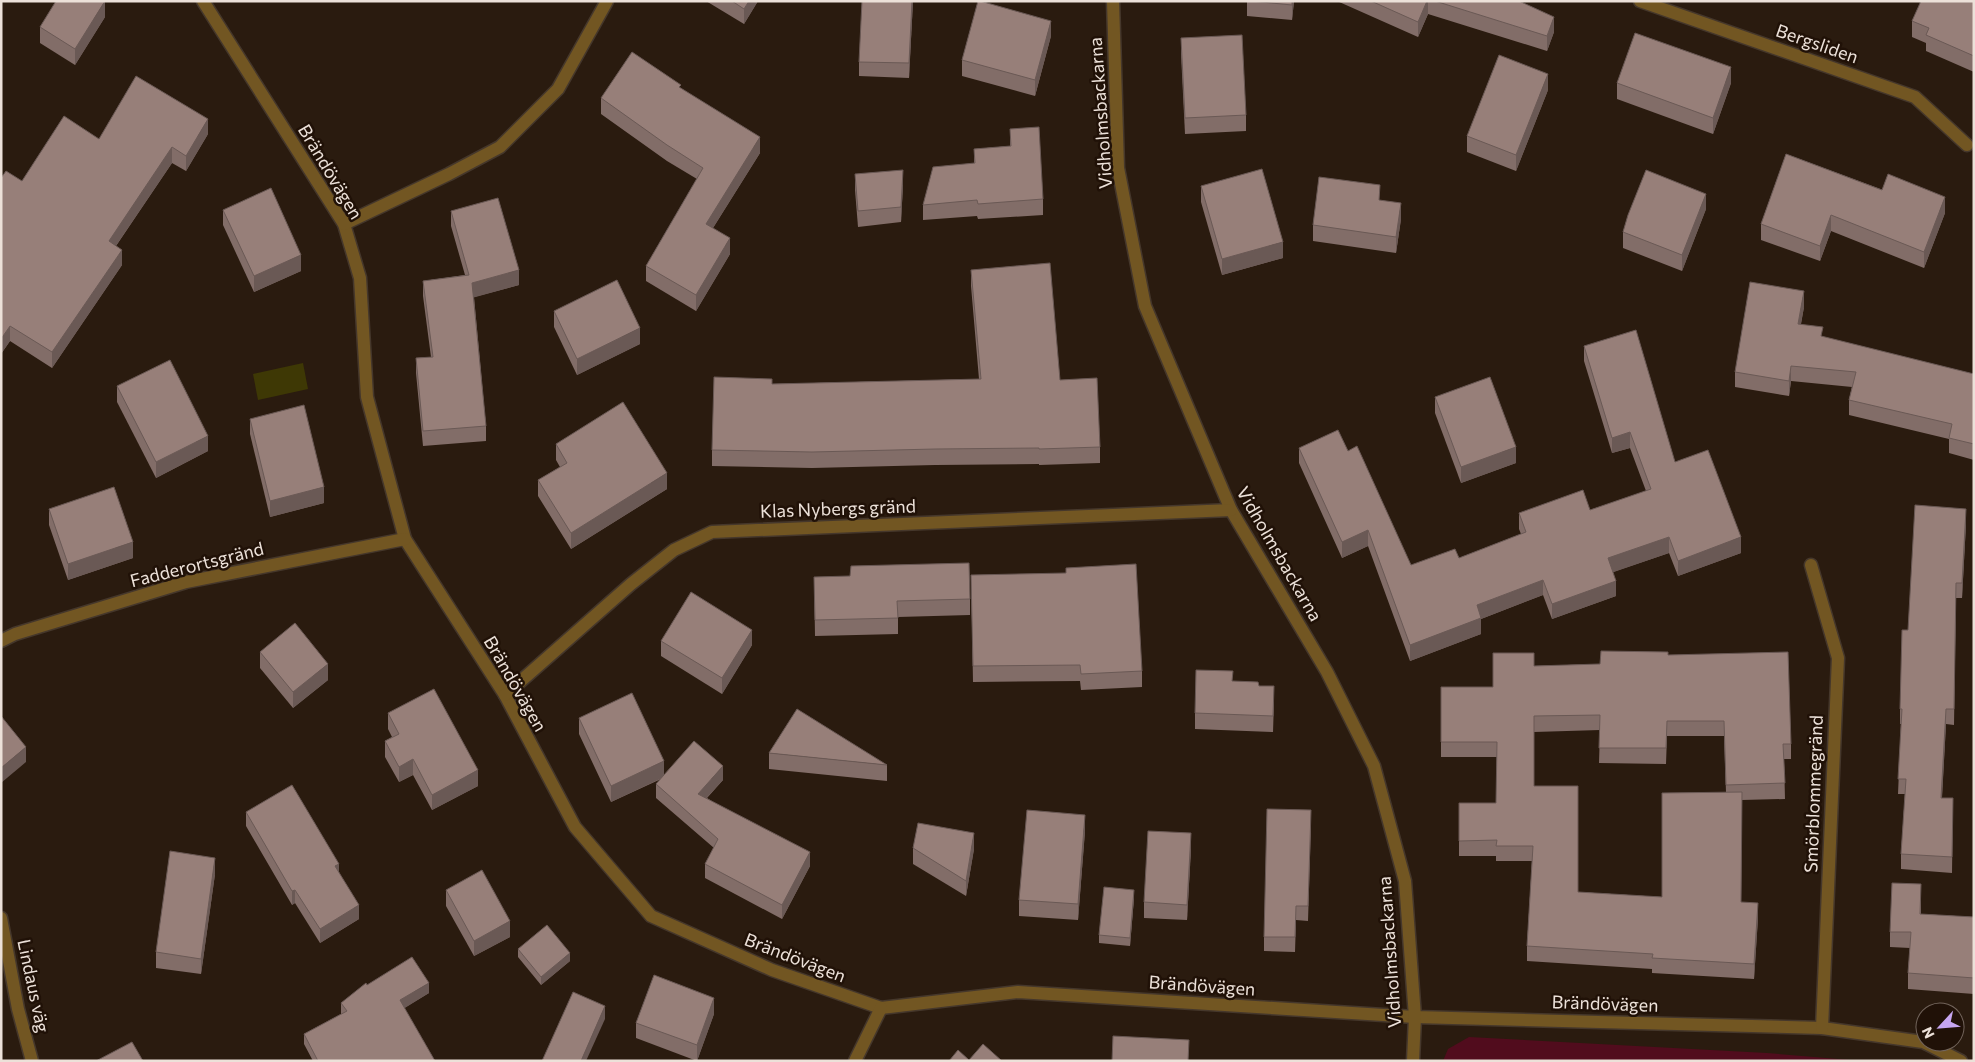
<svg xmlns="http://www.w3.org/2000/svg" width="1975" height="1062" font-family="Commissioner,sans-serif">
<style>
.green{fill:#510c1d}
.water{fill:#3e3805}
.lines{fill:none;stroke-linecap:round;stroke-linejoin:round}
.minor-casing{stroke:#45372b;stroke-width:15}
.minor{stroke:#725622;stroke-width:12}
.wall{fill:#826d68;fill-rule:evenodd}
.shaded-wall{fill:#6a5955}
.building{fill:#977f79;stroke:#6a5955}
.labels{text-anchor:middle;stroke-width:5;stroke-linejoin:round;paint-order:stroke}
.street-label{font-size:18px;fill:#ece1d9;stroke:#201107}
</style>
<rect width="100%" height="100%" fill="#2a1b0f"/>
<path class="green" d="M1469 1037 1767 1053 1850 1060 1443 1061 1448 1049Z"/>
<path class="water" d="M303 363 308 389 258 400 253 374Z"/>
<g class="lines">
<g class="minor-casing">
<g id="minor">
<path d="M203 1 344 224 360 278 367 397 405 539 505 695 575 827 651 916 772 970 881 1008 1018 992 1415 1017 1822 1028 1923 1042 1961 1061"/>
<path d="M1113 1 1118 168 1145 306 1231 510 1327 672 1374 766 1405 881 1415 1017 1413 1061"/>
<path d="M1640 1 1915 97 1967 145"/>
<path d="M344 224 449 174 500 147 558 89 607 1"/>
<path d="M1811 565 1838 658 1822 1028"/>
<path d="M1 641 15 634 186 582 405 539"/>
<path d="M505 695 631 584 674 550 712 532 1231 510"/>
<path d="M1 918 18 1009 32 1061"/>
<path d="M855 1061 881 1008"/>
</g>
</g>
<use href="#minor" class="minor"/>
</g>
<g class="wall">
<path d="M706 1H758L744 24Z"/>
<path d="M913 1 909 78 859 76V62Z"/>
<path d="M1247 1H1294L1292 20 1247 16Z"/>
<path d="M1337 1H1519L1554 32 1547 51 1428 14 1418 37Z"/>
<path d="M1974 1V72L1926 51V43L1912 37V21Z"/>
<path d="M105 17 75 65 40 43V27Z"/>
<path d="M1051 36 1035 96 962 76V60Z"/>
<path d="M1181 38 1246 115V131L1185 134 1181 54Z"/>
<path d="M1617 83H1731L1713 134 1617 99Z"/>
<path d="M681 88 760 153 713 228 730 254 696 311 646 281V266L697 179 667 161 601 114V98Z"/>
<path d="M1548 90 1516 171 1467 152V136Z"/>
<path d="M1010 129 1043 199V215L978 219 977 216 923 220V205L974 163V149L1010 146Z"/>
<path d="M208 134 186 171 172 163 116 246 122 265 52 368 10 341 1 354 22 181Z"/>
<path d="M1786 154 1945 213 1924 268 1831 231 1820 261 1761 240V224Z"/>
<path d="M855 174 903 185 901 222 858 227 855 190Z"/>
<path d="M1201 186 1283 258 1222 275 1201 202Z"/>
<path d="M1380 200 1401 219 1396 253 1313 241V225Z"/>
<path d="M1706 209 1682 271 1623 248V232Z"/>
<path d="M223 210 301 271 254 292 223 225Z"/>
<path d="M451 211 519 285 474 297 486 426V441L423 446 416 373V358L431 357 423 296V281L465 275 451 226Z"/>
<path d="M971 270 1060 380 1100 447V463L1039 465V464L935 465 812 468 712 466V450L772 384 979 379 971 286Z"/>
<path d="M1804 307 1801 324 1823 337 1974 374V460L1949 453V439L1849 415V400L1852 387 1791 381 1789 396 1735 387V372Z"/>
<path d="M554 311 640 344 577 375 554 327Z"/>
<path d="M1584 346 1675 462 1741 553 1678 576 1669 553 1613 572 1616 596 1552 619 1543 595 1481 619V634L1410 661 1368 546 1342 558 1299 463V448L1348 451 1411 565 1459 558 1521 534 1519 529V513L1590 510 1646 491 1630 448 1612 453 1584 361Z"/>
<path d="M117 386 208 451 156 478 117 402Z"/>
<path d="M1435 397 1516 463 1461 483 1435 413Z"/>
<path d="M250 419 324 503 270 517 250 434Z"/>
<path d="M556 444 667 489 571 549 538 496V480L560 467 556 460Z"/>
<path d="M49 509 133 558 68 580 49 525Z"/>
<path d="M1966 524 1962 598H1956L1954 725 1946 724 1942 798H1953L1952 873 1901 869V854L1905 794H1898L1901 724H1900V709L1908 630Z"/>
<path d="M971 575 1142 671V687L1081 690 1080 681 973 682Z"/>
<path d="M814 577 970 599V615L898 617V634L815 636Z"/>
<path d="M661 641 752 645 722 694 661 656Z"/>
<path d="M260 652 328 680 293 708 260 668Z"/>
<path d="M1668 655 1791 744V759H1784L1785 799 1742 800 1741 902 1758 918 1754 979 1652 973V969L1527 961V946L1532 861H1496V856H1459V803H1496L1497 757H1441V687H1493L1534 666 1600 664ZM1600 730 1599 763 1666 764 1667 736H1724L1726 792 1662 897 1578 892 1534 786V732Z"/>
<path d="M1233 681 1274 702 1273 732 1195 729V713Z"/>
<path d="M388 713 478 786 432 810 413 775 399 782 385 757V741L392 737 388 729Z"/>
<path d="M579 718 664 775 723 780 707 798 810 866 782 919 705 878V864L714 848 656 798V784L661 779 611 802 579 734Z"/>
<path d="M769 753 887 765V781L769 769Z"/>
<path d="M246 812 339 872 359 919 320 943 295 903 292 905 246 826Z"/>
<path d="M1311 825 1308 921 1296 920 1295 952 1264 951V937Z"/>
<path d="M1085 831 1078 920 1019 916V900Z"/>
<path d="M913 848 974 849 966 896 913 864Z"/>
<path d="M1191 849 1187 920 1144 918V902Z"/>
<path d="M215 874 201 974 156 968V952Z"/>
<path d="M446 890 510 937 474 956 446 906Z"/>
<path d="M1134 898 1130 946 1099 943V935Z"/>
<path d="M1921 900V914L1974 917V994L1908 989V973L1910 948 1890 947V932Z"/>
<path d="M518 949 570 961 541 985 518 957Z"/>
<path d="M367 985 429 993 404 1008 435 1061H313L304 1044V1034L341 1014V1003Z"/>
<path d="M714 1014 697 1061 636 1038V1023Z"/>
</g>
<g class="shaded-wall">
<path d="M105 1V17L75 65V49Z"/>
<path d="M749 1H758L744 24V9Z"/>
<path d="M912 1H913L909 78V63Z"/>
<path d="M1292 1H1294L1292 20Z"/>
<path d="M1427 1H1428V14L1418 37V22Z"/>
<path d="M1554 17V32L1547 51V36Z"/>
<path d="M1051 21V36L1035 96V80Z"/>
<path d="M1731 67V83L1713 134V118Z"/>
<path d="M1548 74V90L1516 171V155Z"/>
<path d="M208 119V134L186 171V156Z"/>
<path d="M760 137V153L706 239V224Z"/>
<path d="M172 147V163L109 256V241Z"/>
<path d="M903 170V185L901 222V207Z"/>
<path d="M1706 194V209L1682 271V255Z"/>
<path d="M1945 197V213L1924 268V252Z"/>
<path d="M1401 203V219L1396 253V237Z"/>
<path d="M1831 215V231L1820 261V246Z"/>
<path d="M730 238V254L696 311V295Z"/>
<path d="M1283 242V258L1222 275V259Z"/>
<path d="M122 250V265L52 368V352Z"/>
<path d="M301 255V271L254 292V276Z"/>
<path d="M519 270V285L472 298V283Z"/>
<path d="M1804 291V307L1798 339V324Z"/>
<path d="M10 326V341L1 354V339Z"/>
<path d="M640 328V344L577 375V359Z"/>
<path d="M1791 366V381L1789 396V381Z"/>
<path d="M1630 432V448L1612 453V438Z"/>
<path d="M208 436V451L156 478V462Z"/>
<path d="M1516 447V463L1461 483V467Z"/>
<path d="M667 473V489L571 549V533Z"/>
<path d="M324 487V503L270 517V501Z"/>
<path d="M1966 509V524L1962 598V583Z"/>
<path d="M1368 530V546L1342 558V542Z"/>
<path d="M1669 537V553L1608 574V558Z"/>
<path d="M1741 537V553L1678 576V561Z"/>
<path d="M133 542V558L68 580V564Z"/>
<path d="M1543 580V595L1481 619V634L1410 661V645L1477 605Z"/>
<path d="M1616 581V596L1552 619V604Z"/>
<path d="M752 630V645L722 694V678Z"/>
<path d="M328 664V680L293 708V692Z"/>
<path d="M1946 709V724L1941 813V798Z"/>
<path d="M26 747V762L1 783V768Z"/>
<path d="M413 759V775L399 782V767Z"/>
<path d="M664 761V777L611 802V786Z"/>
<path d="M723 766V780L698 807V794Z"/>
<path d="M478 770V786L432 810V795Z"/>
<path d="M1085 815V831L1078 920V904Z"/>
<path d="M974 833V849L966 896V881Z"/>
<path d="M1191 833V849L1187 920V905Z"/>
<path d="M810 852V866L782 919V905Z"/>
<path d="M215 858V874L201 974V959Z"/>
<path d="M339 864V877L335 866Z"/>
<path d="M295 890V903L292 905V891Z"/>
<path d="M1134 890V898L1130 946V938Z"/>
<path d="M1758 903V918L1754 979V964Z"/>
<path d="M359 905V919L320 943V929Z"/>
<path d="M510 921V937L474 956V941Z"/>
<path d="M570 953V961L541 985V977Z"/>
<path d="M429 983V993L400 1011V1000Z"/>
<path d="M714 998V1014L697 1061V1045Z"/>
<path d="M605 1006V1019L586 1061H581Z"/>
</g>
<g class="building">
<path d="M56 1H105L75 49 40 27Z"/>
<path d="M732 1H749L744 9Z"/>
<path d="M862 1H912L909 63 859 62Z"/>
<path d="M978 1H980L1051 21 1035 80 962 60Z"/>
<path d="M1251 1H1292V5Z"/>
<path d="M1371 1H1427L1418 22Z"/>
<path d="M1435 1H1519L1554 17 1547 36Z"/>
<path d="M1921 1H1974V56L1926 35 1929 28 1912 21Z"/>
<path d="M1635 33 1731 67 1713 118 1617 83Z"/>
<path d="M1242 35 1246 115 1185 118 1181 38Z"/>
<path d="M632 52 681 85 679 87 760 137 706 224 730 238 696 295 646 266 703 168 667 145 601 98Z"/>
<path d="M1499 55 1548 74 1516 155 1467 136Z"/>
<path d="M136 76 208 119 186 156 172 147 109 241 122 250 52 352 10 326 1 339V178L6 171 22 181 64 116 99 139Z"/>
<path d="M1039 127 1043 199 978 204 977 200 923 205 933 167 975 163 974 149 1011 146 1010 129Z"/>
<path d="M1786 154 1882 190 1888 174 1945 197 1924 252 1831 215 1820 246 1761 224Z"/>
<path d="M1262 169 1283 242 1222 259 1201 186Z"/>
<path d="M903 170 901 207 858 211 855 174Z"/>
<path d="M1646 170 1706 194 1682 255 1623 232 1628 215Z"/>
<path d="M1319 177 1380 185 1379 200 1401 203 1396 237 1313 225Z"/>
<path d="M271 188 301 255 254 276 223 210Z"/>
<path d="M498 198 519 270 472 283 486 426 423 431 416 358 433 357 423 281 469 275 451 211Z"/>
<path d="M1050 263 1060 380 1097 378 1100 447 1039 449V448L935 449 812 452 712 450 714 377 772 379V384L981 379 971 270Z"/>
<path d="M617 280 640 328 577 359 554 311Z"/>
<path d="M1750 282 1804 291 1798 324 1823 327 1821 336 1974 374V444L1949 438 1952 424 1849 400 1856 372 1791 366 1789 381 1735 372Z"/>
<path d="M1636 330 1675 462 1708 450 1741 537 1678 561 1669 537 1608 558 1616 581 1552 604 1543 580 1477 605 1481 618 1410 645 1368 530 1342 542 1299 448 1338 430 1348 451 1357 446 1411 565 1455 549 1459 558 1526 532 1519 513 1583 490 1590 510 1651 489 1630 432 1612 438 1584 346Z"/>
<path d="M170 360 208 436 156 462 117 386Z"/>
<path d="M1490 377 1516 447 1461 467 1435 397Z"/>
<path d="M623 402 667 473 571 533 538 480 567 463 556 444Z"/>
<path d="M304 405 324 487 270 501 250 419Z"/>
<path d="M114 487 133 542 68 564 49 509Z"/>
<path d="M1915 505 1966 509 1962 583H1956L1954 709H1946L1941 798H1953L1952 857 1901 854 1906 779H1898L1902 709H1900L1902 630H1908Z"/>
<path d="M969 563 970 599 897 601 898 618 815 620 814 577 850 576 851 566Z"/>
<path d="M1136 564 1142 671 1081 674 1080 665 973 666 971 575 1066 573V568Z"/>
<path d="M691 592 752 630 722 678 661 641Z"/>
<path d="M295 623 328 664 293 692 260 652Z"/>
<path d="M1601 651 1668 652V655L1788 652 1791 744H1783L1785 783 1726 785 1724 721H1667L1666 748H1599L1600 715 1534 716V786H1578V892L1662 897V793L1742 792 1741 902 1758 903 1754 964 1652 958 1653 954 1527 946 1533 846H1496L1497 840 1459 841V803H1496L1497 742H1441V687H1493V653H1534V666L1600 664Z"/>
<path d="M1196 670 1233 671 1232 681 1258 682 1259 686H1274L1273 716 1195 713Z"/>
<path d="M434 689 478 770 432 795 413 759 399 767 385 741 399 734 388 713Z"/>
<path d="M632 693 664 761 611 786 579 718Z"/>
<path d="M797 709 887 765 769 753Z"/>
<path d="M1 716 26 747 1 768Z"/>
<path d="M694 741 723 766 698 794 810 852 782 905 705 864 718 839 656 784Z"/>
<path d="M292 785 339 864 335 866 359 905 320 929 295 890 292 891 246 812Z"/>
<path d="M1267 809 1311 810 1308 906H1296L1295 937H1264Z"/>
<path d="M1027 810 1085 815 1078 904 1019 900Z"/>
<path d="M918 823 974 833 966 881 913 848Z"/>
<path d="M1148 831 1191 833 1187 905 1144 902Z"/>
<path d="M170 851 215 858 201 959 156 952Z"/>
<path d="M482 870 510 921 474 941 446 890Z"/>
<path d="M1892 883 1921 884 1920 914 1974 917V978L1908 973 1911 932H1890Z"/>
<path d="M1104 887 1134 890 1130 938 1099 935Z"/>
<path d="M547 925 570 953 541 977 518 949Z"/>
<path d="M412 957 429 983 400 1000 435 1061H318L304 1034 347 1011 341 1003 366 983 367 985Z"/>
<path d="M654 975 714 998 697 1045 636 1023Z"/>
<path d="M573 992 605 1006 581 1061H542Z"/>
<path d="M1113 1036 1189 1040 1188 1061H1112Z"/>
<path d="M132 1042 143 1061H96Z"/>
<path d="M983 1044 1002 1061H949L958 1050 969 1060Z"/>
</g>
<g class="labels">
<g class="street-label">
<text transform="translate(1817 44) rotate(19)" y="6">Bergsliden</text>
<text transform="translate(1101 113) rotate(-94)" y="6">Vidholmsbackarna</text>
<text transform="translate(330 172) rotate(59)" y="6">Brändövägen</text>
<text transform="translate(838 509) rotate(-2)" y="6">Klas Nybergs gränd</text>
<text transform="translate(1279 554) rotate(60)" y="6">Vidholmsbackarna</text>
<text transform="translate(197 565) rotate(-14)" y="6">Fadderortsgränd</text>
<text transform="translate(515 684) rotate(60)" y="6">Brändövägen</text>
<text transform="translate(1814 794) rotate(-88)" y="6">Smörblommegränd</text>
<text transform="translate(1390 952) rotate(-94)" y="6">Vidholmsbackarna</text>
<text transform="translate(795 958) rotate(21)" y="6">Brändövägen</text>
<text transform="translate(33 986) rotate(78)" y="6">Lindaus väg</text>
<text transform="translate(1202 986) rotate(4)" y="6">Brändövägen</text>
<text transform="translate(1605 1004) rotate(2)" y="6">Brändövägen</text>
</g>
</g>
<rect width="1975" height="1062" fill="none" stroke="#ece1d9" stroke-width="5"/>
<g transform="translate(1940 1027) rotate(244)"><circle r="24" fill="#201107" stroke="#72645b"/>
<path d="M0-4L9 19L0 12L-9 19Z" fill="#c6a6f0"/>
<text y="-8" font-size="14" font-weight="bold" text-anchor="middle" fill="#ece1d9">N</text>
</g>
</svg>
